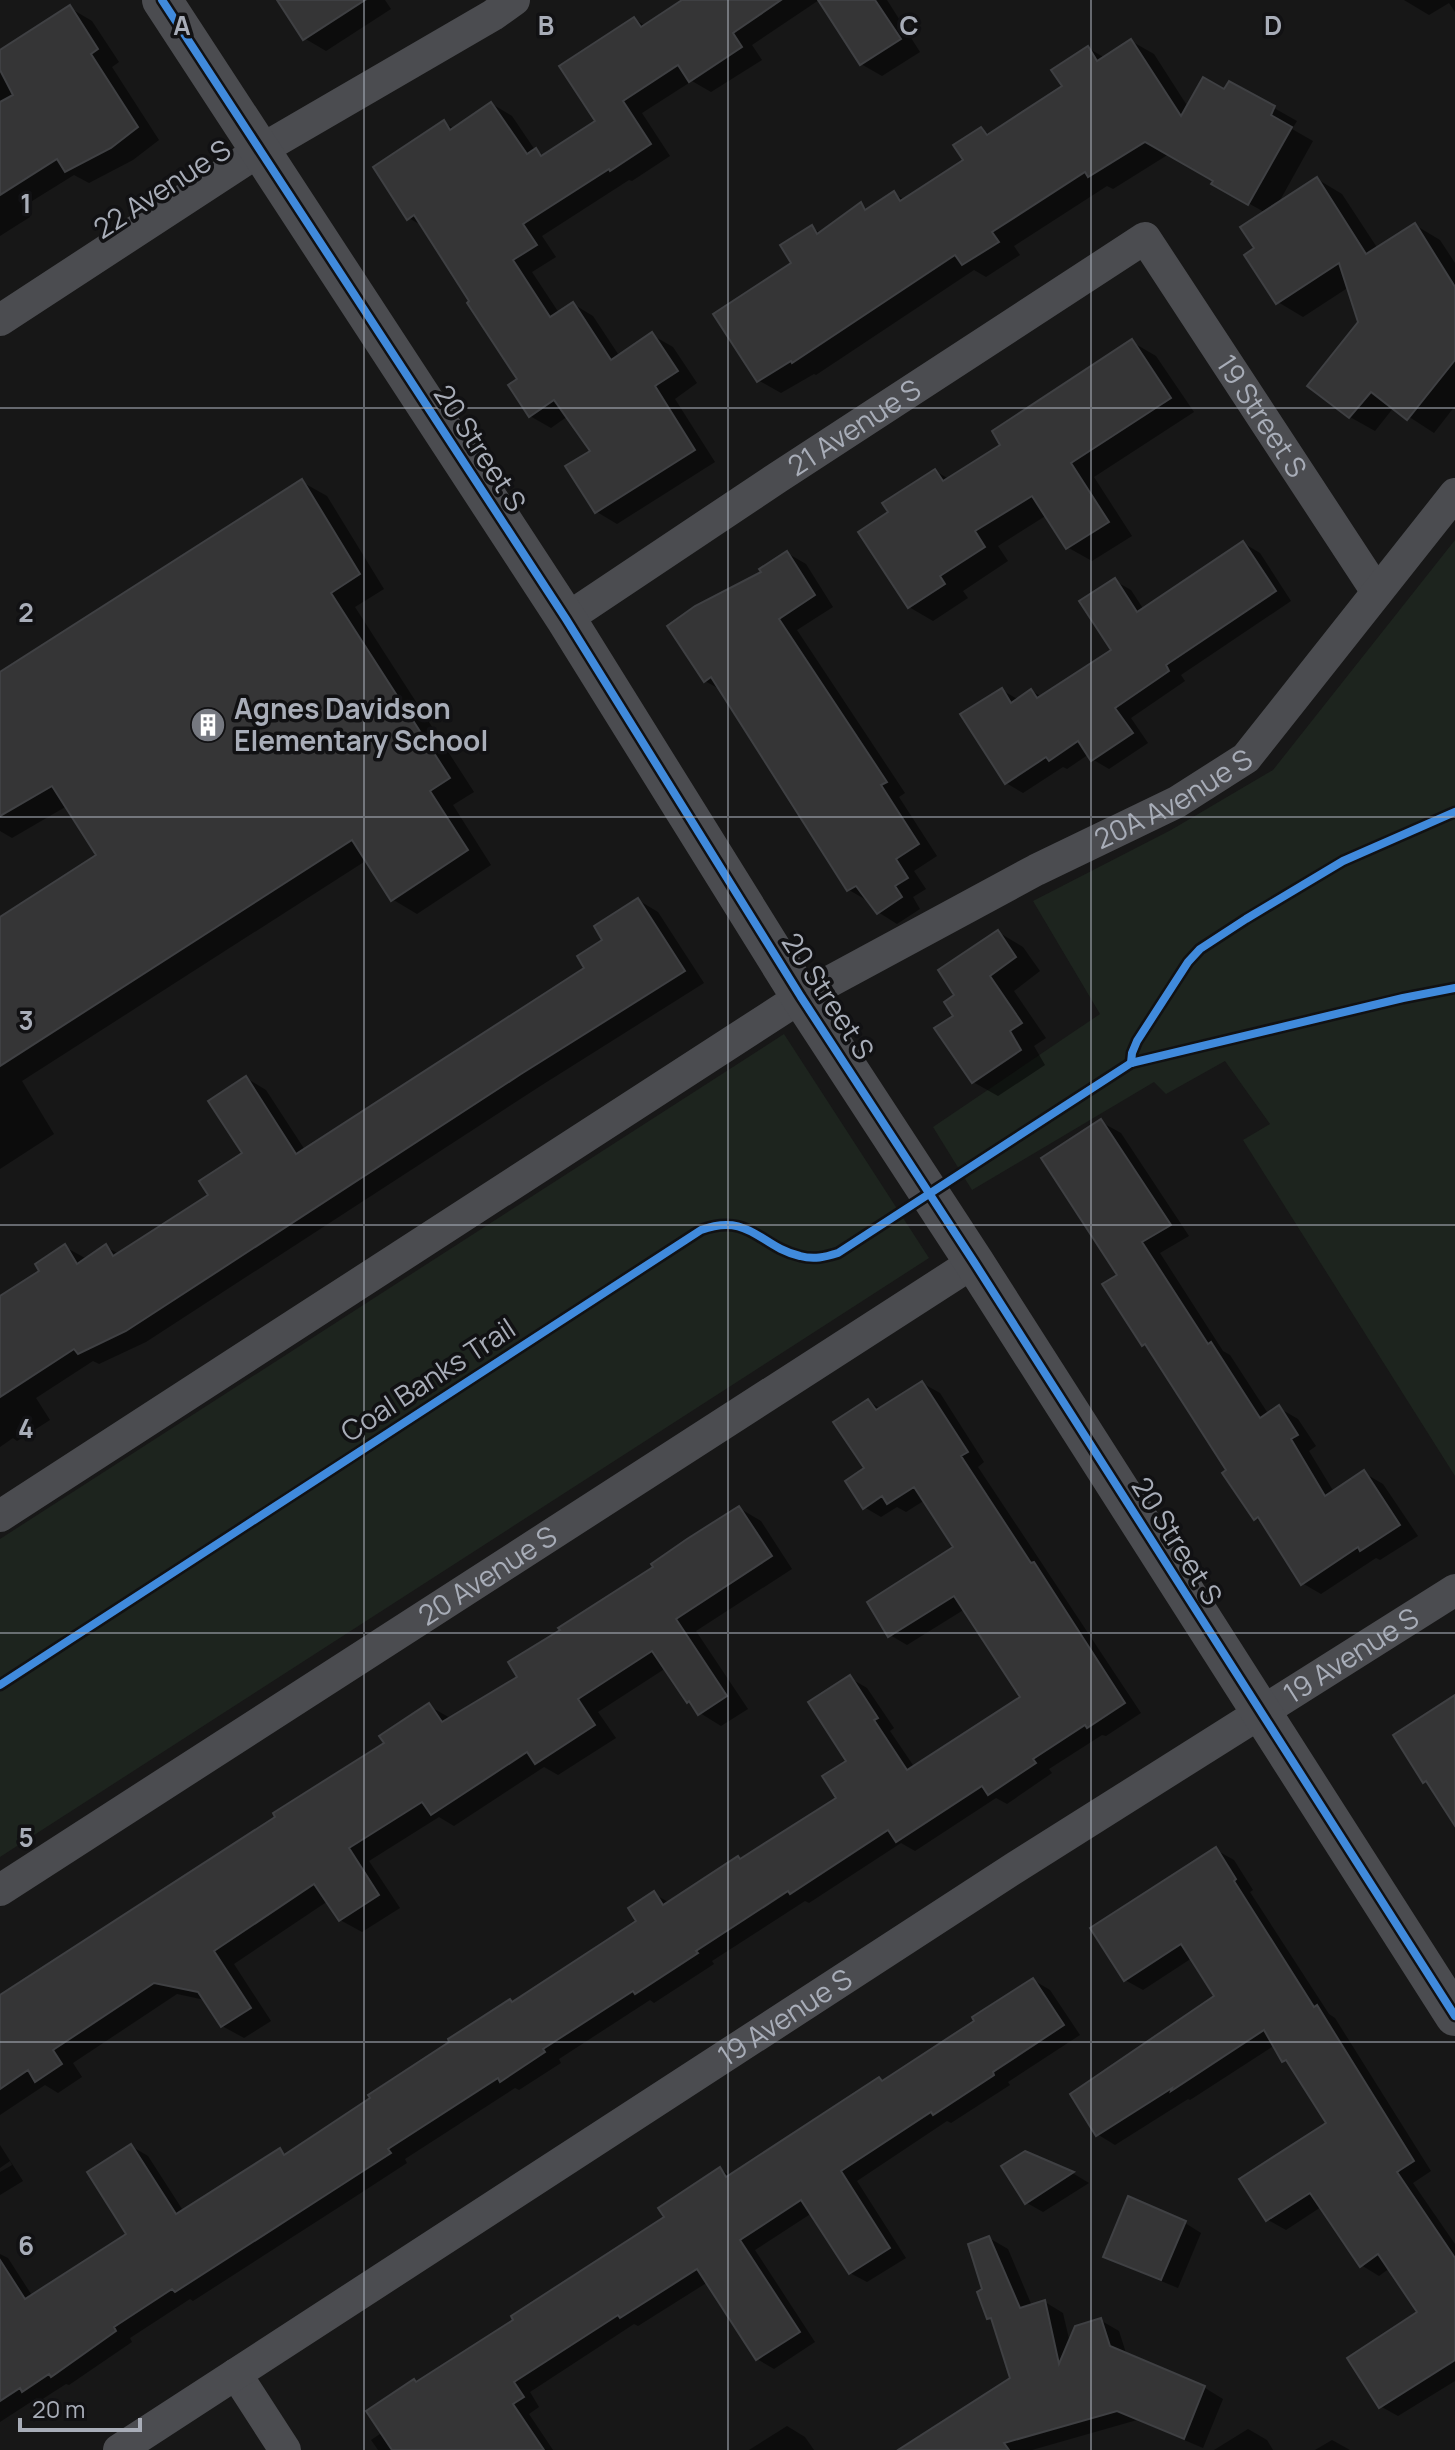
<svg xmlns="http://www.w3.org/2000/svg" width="1455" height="2450" font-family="Manrope,sans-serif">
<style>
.green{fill:#1d241e}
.shadow{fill:#0007}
.building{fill:#353536;stroke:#3f4043;stroke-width:2}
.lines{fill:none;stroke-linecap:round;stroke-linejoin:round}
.minor{stroke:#4b4c50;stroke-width:32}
.tertiary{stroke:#4b4c50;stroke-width:40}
.cycleway-casing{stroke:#111113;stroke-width:13}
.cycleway{stroke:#408adc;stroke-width:8}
.grid{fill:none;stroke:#a8adb8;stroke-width:2;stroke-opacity:0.55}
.labels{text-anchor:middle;stroke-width:7;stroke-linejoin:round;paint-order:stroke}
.street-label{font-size:28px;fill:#a8adb8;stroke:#111113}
.poi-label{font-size:28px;font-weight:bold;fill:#a8adb8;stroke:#111113;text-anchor:start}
.grid-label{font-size:26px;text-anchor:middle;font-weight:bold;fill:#a8adb8;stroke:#111113;stroke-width:7;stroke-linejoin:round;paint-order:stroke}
</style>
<rect width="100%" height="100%" fill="#171717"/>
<g class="green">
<path d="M1455 540V1476L1243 1140 1270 1124 1225 1061 1166 1094 1154 1082 972 1190 933 1127 1100 1014 1033 901 1171 830 1273 770Z"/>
<path d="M784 1034 929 1258 0 1857V1539Z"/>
</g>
<g class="shadow">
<path d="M279 0H385L391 9 326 51 304 38Z"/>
<path d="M685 0H819L752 45 762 60 711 92 692 81 642 113 670 156 632 181 629 180 542 236 556 257 532 272 559 313 573 304 593 316 620 357 652 335 673 347 697 383 675 399 715 462 617 524 597 512 568 467 593 451 568 416 551 428 530 416 519 379 424 227 409 218 444 123 455 129 492 104 512 116 535 150 545 156 598 121 634 19 646 26Z"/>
<path d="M820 0H887L920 52 882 76 861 64Z"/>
<path d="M1404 0H1455V12L1449 3 1429 15Z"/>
<path d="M70 8 92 21 119 62 112 67 159 140 133 160 89 183 74 175 24 206 30 217 0 236V52Z"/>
<path d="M1131 41 1154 54 1188 107 1225 92 1230 83 1297 121 1292 129 1313 141 1278 204 1317 179 1342 194 1378 249 1415 225 1440 240 1455 263V406L1434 433 1394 407 1375 431 1350 417 1310 385 1360 322 1349 287 1303 317 1278 302 1257 249 1266 213 1214 184 1216 180 1169 154 1113 189 1107 186 1014 246 1020 255 986 277 974 270 816 375 814 374 781 393 758 380 794 263 812 228 821 233 861 205 869 210 894 194 905 200 966 161 981 129 991 135 1065 87 1088 48 1105 58Z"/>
<path d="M1132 342 1156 356 1194 412 1094 477 1132 536 1092 561 1067 547 1047 515 998 546 1008 561 963 591 968 598 933 621 909 607 891 513 935 471 949 479 1003 446Z"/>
<path d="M302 482 327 496 384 589 355 607 474 792 453 805 491 865 417 914 392 899 367 860 22 1081 54 1134 0 1169V920L98 855 67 806 12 838 0 831V675Z"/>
<path d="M1243 543 1260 553 1291 601 1181 675 1185 681 1131 718 1148 743 1109 769 1092 759 1089 754 1067 769 1063 767 1023 793 1006 783 1002 690 1019 700 1032 691 1042 697 1113 651 1115 581 1131 590 1144 610Z"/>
<path d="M787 553 806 564 833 607 797 630 905 793 899 797 937 856 914 871 926 889 913 897 920 909 897 924 878 912 868 901 849 890 723 691 705 681 764 573Z"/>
<path d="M638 900 658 912 704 983 542 1085 146 1342 99 1364 93 1361 36 1398 50 1420 17 1441 13 1438 0 1447V1298L42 1271 65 1247 85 1258 106 1247 119 1254 211 1196 244 1153 246 1078 266 1090 305 1150 587 968 605 940Z"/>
<path d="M998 932 1023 947 1040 971 1014 991 1046 1038 1034 1046 1045 1065 998 1096 973 1082 956 1016 957 995Z"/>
<path d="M1101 1122 1121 1133 1189 1236 1160 1253 1223 1351 1230 1355 1269 1415 1279 1408 1298 1419 1316 1446 1309 1451 1334 1492 1364 1473 1383 1484 1418 1536 1380 1560 1376 1558 1321 1594 1302 1583 1264 1523 1255 1518 1229 1471 1150 1349 1143 1345 1120 1276Z"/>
<path d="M922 1383 940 1393 984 1462 978 1467 1141 1713 1106 1736 1102 1735 1049 1769 1052 1773 1007 1804 996 1798 915 1851 901 1843 809 1903 805 1901 712 1961 714 1964 654 2003 650 2000 559 2059 561 2063 519 2090 515 2088 405 2159 407 2163 347 2202 193 2301 190 2299 130 2338 132 2342 69 2385 66 2384 41 2400 37 2398 0 2422V2254L8 2258 33 2297 129 2234 131 2146 148 2156 184 2212 280 2151 287 2155 639 1922 654 1894 670 1903 839 1798 849 1761 850 1678 867 1688 894 1728 890 1731 915 1768 1023 1698 965 1609 907 1645 890 1635 956 1548 925 1500 906 1512 897 1507 881 1517 864 1507 867 1469 868 1401 881 1409Z"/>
<path d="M739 1508 761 1521 792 1569 696 1631 748 1709 721 1726 700 1713 695 1706 688 1702 666 1668 598 1712 616 1738 558 1775 544 1767 454 1826 439 1817 369 1861 400 1908 362 1932 340 1920 328 1901 234 1964 271 2021 244 2038 222 2026 205 2000 177 1994 73 2063 82 2077 58 2093 45 2085 0 2115V1998L386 1744 429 1706 452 1719 520 1678 655 1567Z"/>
<path d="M1216 1850 1234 1860 1253 1890 1250 1892 1329 2014 1335 2018 1431 2171 1413 2183 1455 2244V2381L1398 2416 1380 2406 1420 2313 1390 2268 1379 2276 1361 2265 1321 2207 1286 2230 1268 2220 1242 2180 1329 2124 1291 2065 1284 2061 1275 2045 1190 2100 1188 2099 1115 2145 1097 2134 1217 1997 1192 1958 1143 1990 1125 1980Z"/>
<path d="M1033 1980 1050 1990 1080 2035 1008 2082 1010 2085 951 2123 947 2121 857 2181 906 2258 867 2282 850 2273 812 2213 755 2250 815 2342 774 2369 757 2359 708 2282 638 2326 634 2324 530 2392 539 2407 529 2414 553 2450H378L371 2440 383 2432 418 2384 667 2218 720 2169 731 2176 880 2079 884 2082 977 2021Z"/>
<path d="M0 2145 23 2181 0 2195V2172L12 2165 10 2161 0 2168Z"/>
<path d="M1025 2153 1074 2174 1089 2183 1043 2212 1027 2203Z"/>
<path d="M1185 2223 1201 2233 1178 2288 1122 2265 1106 2256Z"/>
<path d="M989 2238 1008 2249 1032 2306 1045 2302 1063 2313 1070 2343 1100 2320 1119 2331 1127 2356 1205 2388 1223 2399 1203 2448 1137 2420 1032 2450H923L1012 2379 994 2321 988 2318 984 2290Z"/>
<path d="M787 2426 805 2437 814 2450H749Z"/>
<path d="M1248 2429 1267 2440 1273 2450H1214Z"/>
<path d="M1332 2440 1350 2450H1315Z"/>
</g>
<g class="building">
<path d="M277 0H365L303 40Z"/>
<path d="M682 0H781L733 33 742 47 689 82 678 65 623 101 651 144 610 171 609 169 523 224 537 245 513 260 550 317 573 302 611 360 652 332 678 371 655 386 695 450 595 513 565 466 590 451 554 400 529 417 508 385 517 379 467 303 469 301 414 215 407 220 373 167 444 120 450 130 491 102 527 154 536 148 541 156 595 121 559 66 634 17 641 27Z"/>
<path d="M818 0H875L901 39 860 65Z"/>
<path d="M70 5 98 49 91 54 138 127 111 148 65 172 57 159 0 195V102L13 95 0 70V50Z"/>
<path d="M1131 39 1181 116 1203 77 1224 89 1229 81 1275 106 1271 115 1292 127 1248 205 1211 184 1213 181 1145 142 1088 177 1085 172 992 232 999 242 962 265 955 255 792 363 791 361 757 382 713 314 791 263 780 245 812 225 817 234 861 202 865 210 894 191 900 201 963 160 953 145 981 127 987 135 1062 86 1051 70 1088 46 1097 61Z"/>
<path d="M1317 177 1366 254 1415 223 1455 287V360L1407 420 1371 392 1349 418 1307 386 1358 322 1339 263 1276 304 1244 255 1254 248 1240 227Z"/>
<path d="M1132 339 1171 398 1071 463 1109 522 1066 549 1032 496 975 531 985 547 940 576 945 584 908 608 858 532 888 512 882 503 935 469 943 481 1000 445 992 431Z"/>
<path d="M302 479 360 574 331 593 450 778 430 791 468 850 391 901 352 840 0 1066V917L96 855 52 786 0 816V672Z"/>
<path d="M1243 541 1276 591 1166 665 1169 671 1115 708 1133 733 1091 761 1078 741 1049 761 1046 757 1005 784 960 714 1002 688 1011 703 1031 689 1037 698 1111 650 1079 601 1115 578 1137 612Z"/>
<path d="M787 551 815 595 779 619 887 782 881 785 919 844 896 859 908 878 895 886 902 897 877 914 856 886 847 891 711 677 704 682 667 626 695 606 761 572 759 569Z"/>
<path d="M638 898 685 971 521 1074 126 1331 78 1354 74 1349 0 1397V1296L39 1271 35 1264 65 1244 77 1264 106 1244 113 1256 208 1195 199 1181 242 1153 208 1101 246 1076 296 1154 584 968 577 956 602 940 594 926Z"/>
<path d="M998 930 1016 957 990 976 1022 1023 1010 1031 1021 1050 972 1083 934 1028 953 1016 944 1002 954 995 938 970Z"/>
<path d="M1101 1119 1171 1225 1142 1242 1208 1344 1211 1342 1260 1418 1279 1405 1298 1435 1291 1439 1325 1496 1364 1470 1400 1525 1360 1551 1358 1547 1301 1585 1258 1517 1254 1520 1222 1473 1226 1470 1145 1344 1142 1346 1102 1284 1117 1275 1041 1158Z"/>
<path d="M922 1381 968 1452 961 1456 1031 1563 1034 1562 1125 1703 1087 1728 1085 1725 1033 1759 1036 1763 988 1795 982 1786 896 1842 888 1830 790 1894 788 1891 696 1951 698 1953 635 1994 633 1991 543 2049 545 2052 500 2082 498 2078 388 2149 391 2153 329 2193 175 2292 172 2289 114 2327 116 2331 51 2377 49 2374 22 2392 20 2388 0 2401V2260L25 2299 126 2234 87 2172 131 2144 176 2214 280 2148 284 2155 370 2098 368 2095 449 2042 448 2039 510 1999 512 2002 636 1921 628 1908 654 1891 663 1905 738 1856 740 1859 836 1798 822 1776 846 1761 808 1702 850 1675 878 1718 874 1720 907 1770 1020 1697 954 1596 888 1637 867 1602 953 1547 914 1487 887 1504 882 1496 863 1509 845 1481 864 1468 833 1422 868 1399 876 1410Z"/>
<path d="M739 1506 772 1556 676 1619 727 1696 698 1715 689 1701 687 1703 652 1651 578 1699 595 1725 535 1764 527 1752 431 1815 422 1802 349 1848 379 1895 339 1921 314 1884 214 1951 251 2008 221 2027 198 1992 154 1983 53 2050 62 2064 35 2082 28 2070 0 2089V1995L275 1817 273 1813 384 1743 379 1736 429 1703 442 1722 517 1677 508 1662 560 1630 558 1628 653 1567 651 1564 687 1539Z"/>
<path d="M1455 1695V1826L1426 1781 1423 1783 1393 1735Z"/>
<path d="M1216 1847 1236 1879 1234 1881 1314 2007 1317 2005 1414 2161 1397 2172 1455 2258V2360L1379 2408 1347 2358 1417 2312 1378 2254 1360 2267 1310 2193 1266 2221 1239 2179 1326 2123 1286 2060 1282 2062 1264 2030 1171 2091 1172 2088 1096 2136 1070 2094 1214 1996 1181 1944 1124 1981 1090 1928Z"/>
<path d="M1033 1978 1064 2025 993 2072 994 2075 933 2115 931 2112 841 2171 890 2248 849 2274 801 2200 740 2240 800 2332 756 2360 697 2269 620 2318 618 2315 514 2382 524 2397 513 2404 544 2450H392L366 2411 414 2379 416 2382 513 2320 511 2316 664 2217 658 2208 720 2167 726 2177 879 2077 882 2081 974 2021 972 2017Z"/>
<path d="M1025 2151 1074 2172 1025 2204 1001 2166Z"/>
<path d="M1128 2196 1186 2221 1161 2280 1103 2257Z"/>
<path d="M989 2236 1020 2308 1045 2300 1059 2364 1075 2326 1101 2318 1110 2346 1205 2386 1184 2439 1117 2411 1004 2443 1009 2450H898L1010 2378 991 2318 987 2319 977 2292 982 2289 968 2244Z"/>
</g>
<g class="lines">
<g class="minor">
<path d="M0 320 259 151 493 15 514 0"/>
<path id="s1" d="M566 619 777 478 1145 238 1377 592"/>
<path id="s2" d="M0 1516 801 997 1036 870 1177 802 1246 758 1455 494"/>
<path id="s3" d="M0 1890 974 1262"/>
<path d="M236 2374 285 2450"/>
<path id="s4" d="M119 2450 1016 1867 1455 1590"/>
</g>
<path class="tertiary" d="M162 0 566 619 801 997 974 1262 1455 2016"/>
<g class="cycleway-casing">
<g id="cycleway">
<path d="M162 0 566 619 801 997 974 1262 1455 2016"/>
<path d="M1131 1063 1132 1053 1137 1041 1188 962 1200 949 1246 919 1343 861 1455 812"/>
<path d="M0 1685 701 1230C750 1212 760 1247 800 1256 814 1260 825 1257 838 1253L1131 1063 1403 998 1455 988"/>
</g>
</g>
<use href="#cycleway" class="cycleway"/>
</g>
<path class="grid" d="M364 0V2450M728 0V2450M1091 0V2450M0 408H1455M0 817H1455M0 1225H1455M0 1633H1455M0 2042H1455"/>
<defs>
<g id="building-disc" transform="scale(1.8)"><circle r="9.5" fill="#757880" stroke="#111113"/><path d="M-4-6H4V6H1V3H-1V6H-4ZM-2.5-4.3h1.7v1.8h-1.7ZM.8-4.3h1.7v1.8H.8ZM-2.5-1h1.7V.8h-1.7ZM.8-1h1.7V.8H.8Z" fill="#fff"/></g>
</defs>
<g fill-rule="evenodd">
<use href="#building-disc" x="208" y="725"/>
</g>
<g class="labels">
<g class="street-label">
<text transform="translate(162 189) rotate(-33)" y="10">22 Avenue S</text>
<text dy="10" stroke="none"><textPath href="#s1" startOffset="906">19 Street S</textPath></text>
<text dy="10" stroke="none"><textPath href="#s1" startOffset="346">21 Avenue S</textPath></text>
<text transform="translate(480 448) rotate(57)" y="10">20 Street S</text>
<text dy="10" stroke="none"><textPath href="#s2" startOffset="1376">20A Avenue S</textPath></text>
<text transform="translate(828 996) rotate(57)" y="10">20 Street S</text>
<text transform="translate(428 1380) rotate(-33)" y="10">Coal Banks Trail</text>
<text transform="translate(1177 1541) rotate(58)" y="10">20 Street S</text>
<text dy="10" stroke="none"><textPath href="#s3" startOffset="580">20 Avenue S</textPath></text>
<text dy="10" stroke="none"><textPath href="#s4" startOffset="1466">19 Avenue S</textPath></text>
<text dy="10" stroke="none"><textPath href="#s4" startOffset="794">19 Avenue S</textPath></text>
</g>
<g class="poi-label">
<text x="234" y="719">Agnes Davidson<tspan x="234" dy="32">Elementary School</tspan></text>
</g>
</g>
<g class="grid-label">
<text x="182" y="35">A</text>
<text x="546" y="35">B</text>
<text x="909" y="35">C</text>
<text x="1273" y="35">D</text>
<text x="26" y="213">1</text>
<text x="26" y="622">2</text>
<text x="26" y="1030">3</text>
<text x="26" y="1438">4</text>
<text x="26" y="1847">5</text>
<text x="26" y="2255">6</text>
</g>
<path d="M20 2418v12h120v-12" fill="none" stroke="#a8adb8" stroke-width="4"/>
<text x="32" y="2418" font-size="24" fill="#a8adb8" stroke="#111113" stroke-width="6" paint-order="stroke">20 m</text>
</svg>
